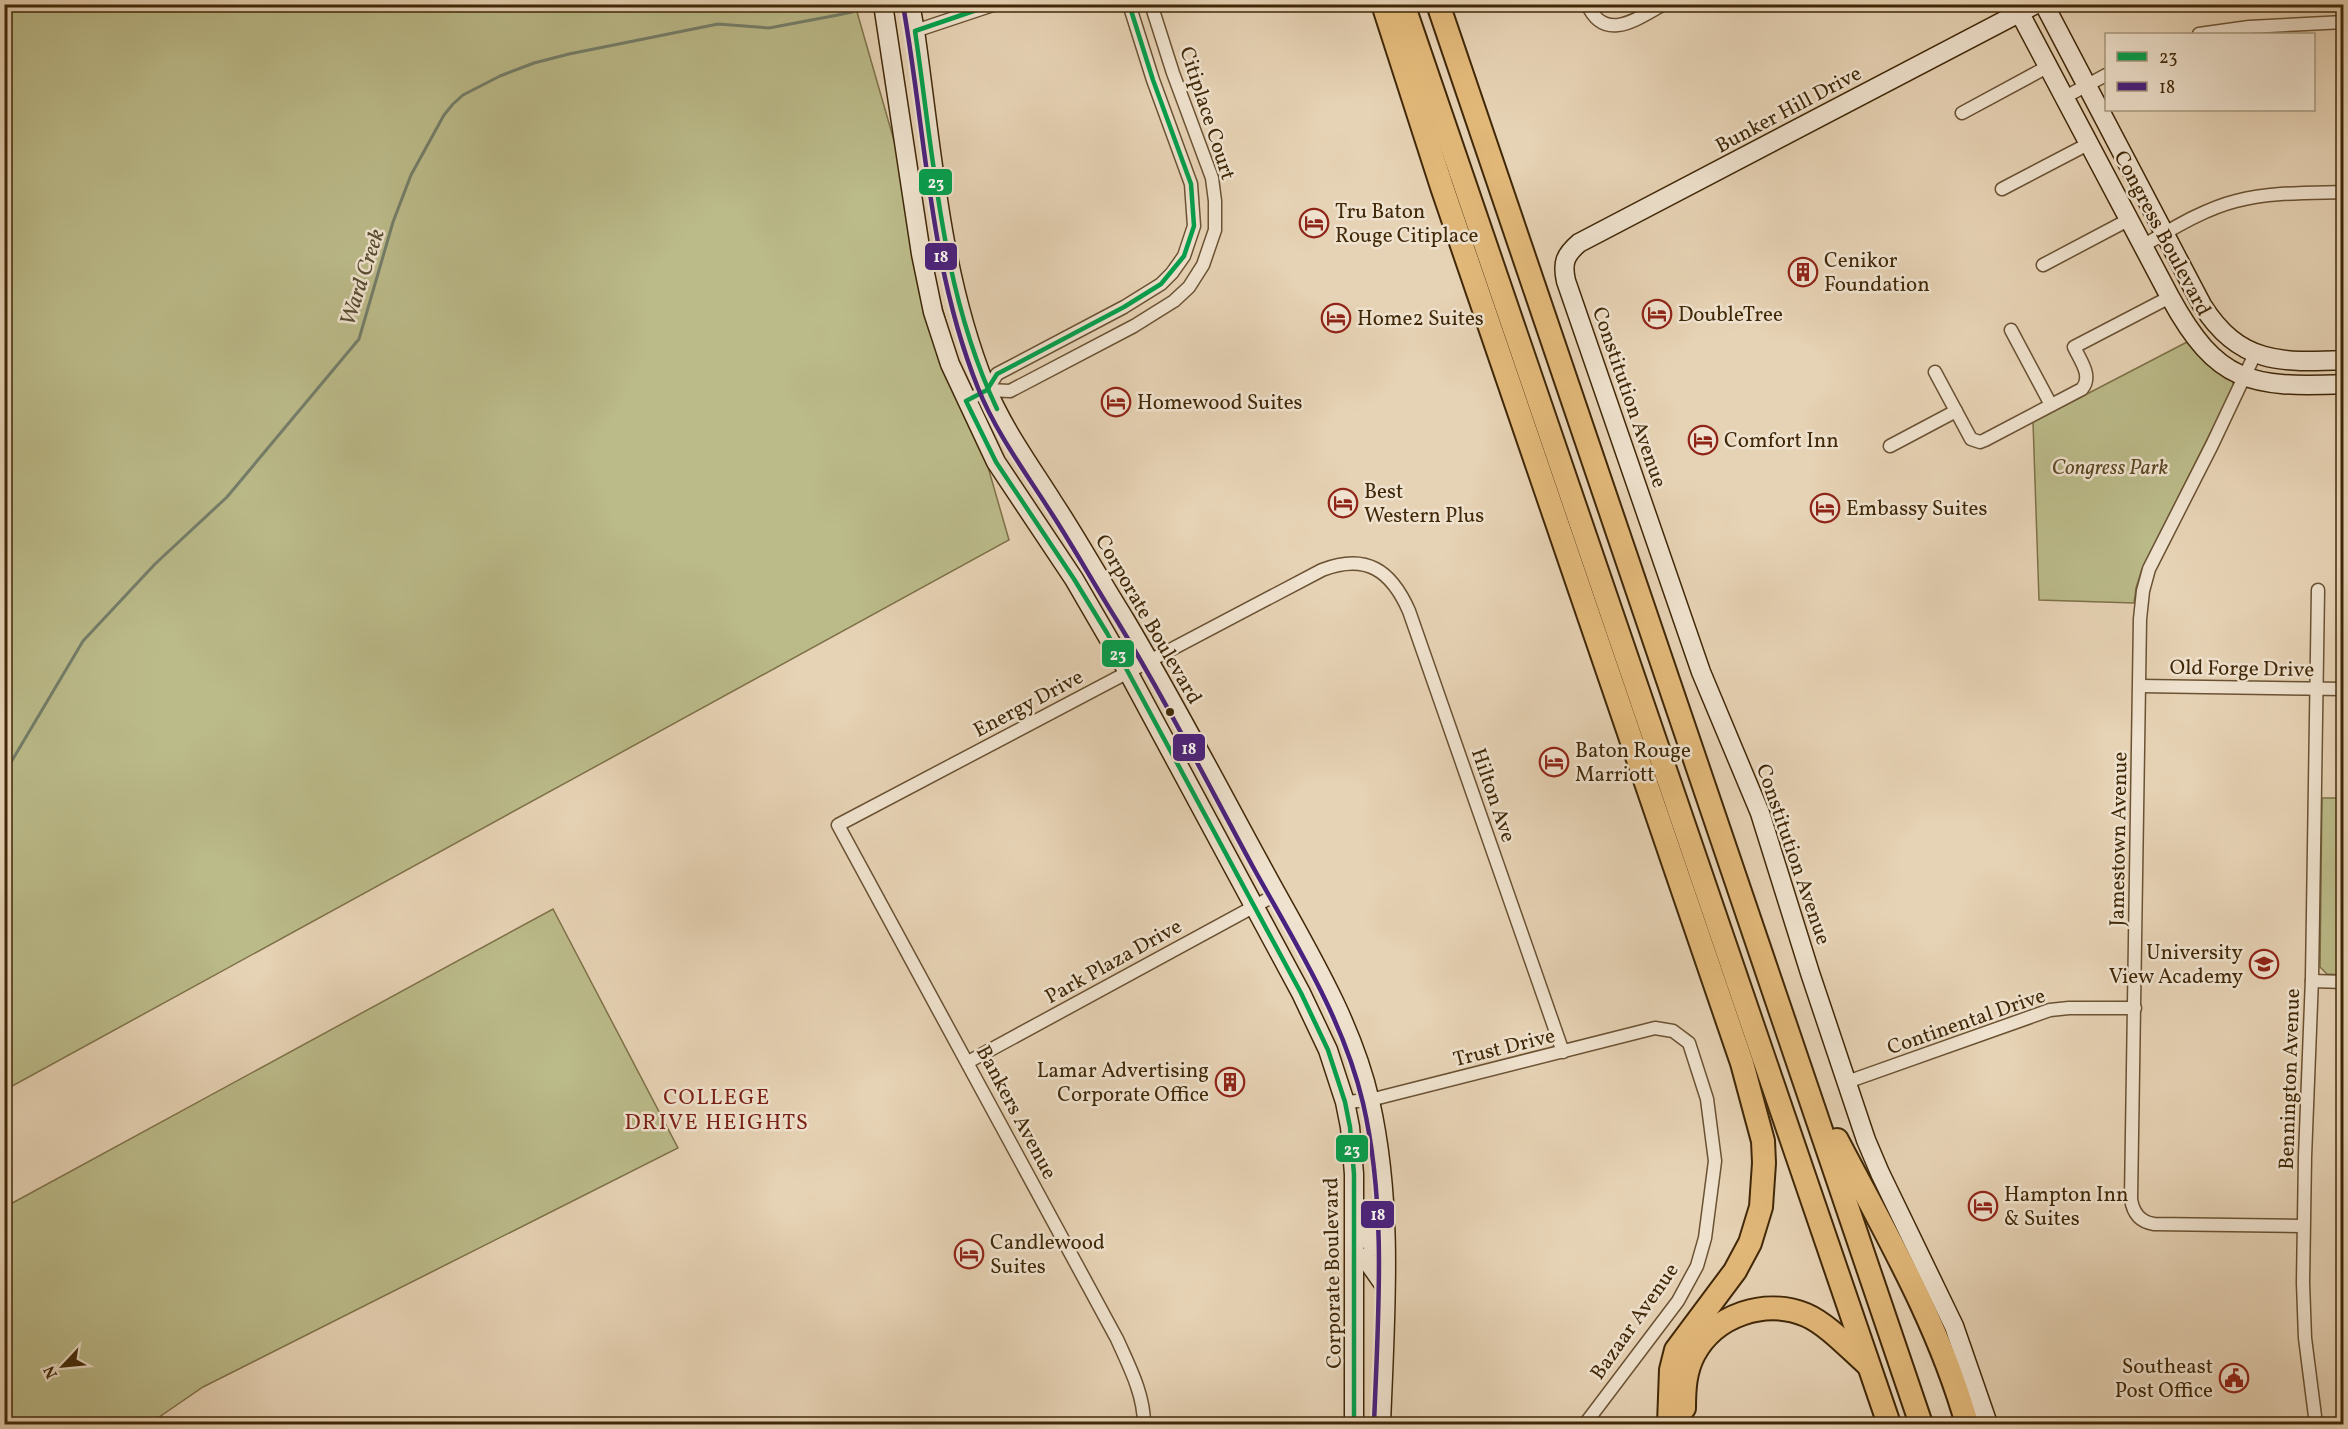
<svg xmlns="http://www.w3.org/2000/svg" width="2348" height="1429" font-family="Vollkorn,serif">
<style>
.green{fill:#bbba89;stroke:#7e7148;stroke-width:1.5}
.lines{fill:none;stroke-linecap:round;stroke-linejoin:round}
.stream{stroke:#747e69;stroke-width:3}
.street-casing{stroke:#6a5233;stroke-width:15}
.secondary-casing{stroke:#402808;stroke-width:21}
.highway-casing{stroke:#402808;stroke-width:26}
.street{stroke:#efe2ce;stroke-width:12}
.secondary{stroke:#efe2ce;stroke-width:18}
.highway{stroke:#e3b97a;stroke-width:22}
.bus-1-casing{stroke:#efe2ce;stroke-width:9}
.bus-2-casing{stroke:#efe2ce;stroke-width:9}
.bus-1{stroke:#03a04d;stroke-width:4.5}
.bus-2{stroke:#49217f;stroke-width:4.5}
.bus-dot{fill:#402808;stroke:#efe2ce;stroke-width:2}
.labels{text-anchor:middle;stroke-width:5;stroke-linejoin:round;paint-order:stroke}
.street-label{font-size:21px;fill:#402808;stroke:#efe2ce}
.poi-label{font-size:21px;fill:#402808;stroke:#efe2ce;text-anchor:start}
.park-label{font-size:21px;font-style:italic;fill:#594522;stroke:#efe2ce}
.water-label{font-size:22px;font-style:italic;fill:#564c30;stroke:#efe2ce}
.neighbourhood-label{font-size:22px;letter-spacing:1.5px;fill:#7a1f14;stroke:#efe2ce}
.line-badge{stroke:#efe2ce;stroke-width:2}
.badge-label{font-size:16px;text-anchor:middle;font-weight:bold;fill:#fff}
</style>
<rect width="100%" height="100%" fill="#e6d2b4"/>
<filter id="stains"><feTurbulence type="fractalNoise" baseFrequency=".00333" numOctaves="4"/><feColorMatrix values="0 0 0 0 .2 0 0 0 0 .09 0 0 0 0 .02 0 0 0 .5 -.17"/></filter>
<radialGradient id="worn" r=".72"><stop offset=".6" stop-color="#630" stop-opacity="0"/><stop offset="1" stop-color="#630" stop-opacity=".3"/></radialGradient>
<g class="green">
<path d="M51 4 855 5 1009 540 5 1090V9Z"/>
<path d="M2189 341 2233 379V388L2142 569 2136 588 2134 603 2039 600 2033 422Z"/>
<path d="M2322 798H2343V975L2327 974 2320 967Z"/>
<path d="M553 909 678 1148 203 1387 149 1424H5V1207Z"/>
</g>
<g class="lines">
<path class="stream" d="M4 774 83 641 155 564 227 497 359 339 393 222 411 175 444 115 453 104 463 95 500 76 534 63 569 54 718 24 769 28 838 15 852 12 863 4"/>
<g class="street-casing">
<g id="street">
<path d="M1587 4C1605 44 1638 18 1664 4"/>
<path d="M915 31 996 4"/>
<path d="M2199 34 2249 27 2344 22"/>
<path d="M2065 97 2106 75"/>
<path d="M1962 113 2049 66"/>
<path d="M2002 189 2090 143"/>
<path d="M2144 245C2172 229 2204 209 2236 201 2271 192 2308 193 2344 192"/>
<path d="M2043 265 2130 219"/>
<path d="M2011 330 2051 405"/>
<path d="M2255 354 2212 445 2149 569 2143 591 2140 619 2131 1199C2133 1213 2140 1222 2154 1224L2303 1226"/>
<path d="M1935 372 1971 439 1980 442 1985 440 2082 389C2093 376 2080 360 2074 347L2170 297"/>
<path d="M987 390 997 374 1124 307 1161 284 1172 273 1184 256 1194 226 1191 184 1153 80 1129 4"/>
<path d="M966 401 987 390 1010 391 1134 326 1174 301 1189 287 1203 265 1215 230V201L1212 178 1173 73 1151 4"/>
<path d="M1890 446 1956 411"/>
<path d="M2140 686 2344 689"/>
<path d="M2312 981 2344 982"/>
<path d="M968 1062 1277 894"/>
<path d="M1847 1082 2050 1010 2069 1008H2135"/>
<path d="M1345 1102 1370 1100 1655 1028 1673 1031 1689 1043 1707 1099 1715 1161 1705 1238 1697 1266 1678 1301 1585 1424"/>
<path d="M1144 1424C1144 1394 1129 1366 1117 1339L838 825 1322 570C1366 553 1391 570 1409 611L1563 1052"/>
<path d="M2316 1424 2305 1338 2303 1283 2305 1157 2312 978 2318 590"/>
</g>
</g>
<g class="secondary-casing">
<g id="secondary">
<path d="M883 4 921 254 933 312 950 364 996 462 1074 579 1128 672 1301 993 1328 1050 1345 1102 1350 1127 1354 1174V1424"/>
<path d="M910 4 915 31C932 149 940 273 985 385 1002 427 1029 464 1053 502 1078 540 1100 580 1124 618 1173 700 1217 785 1263 869 1303 943 1351 1018 1370 1101 1394 1207 1385 1317 1381 1424"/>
<path d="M2015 4 2170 297C2217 383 2250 388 2344 384"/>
<path d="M2044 4 2202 305C2239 364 2281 363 2344 360"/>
<path d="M1361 1215C1364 1228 1366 1250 1385 1247"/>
<path d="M1355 1255 1366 1259 1385 1286"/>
<path d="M1988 1424 1954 1326 1880 1173 1866 1140 1810 973 1760 813 1701 672 1566 281C1562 263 1565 255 1579 243L2036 4"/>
</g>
</g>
<g class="highway-casing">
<g id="highway">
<path d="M1383 4 1442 187 1742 1063 1763 1141 1764 1163 1761 1207 1750 1243 1735 1271 1676 1350 1671 1370 1669 1424"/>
<path d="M1403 4 1889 1424"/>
<path d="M1438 4 1921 1424"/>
<path d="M1837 1140C1885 1232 1939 1324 1967 1424"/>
<path d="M1684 1408C1684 1389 1685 1371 1694 1354 1715 1315 1765 1298 1806 1315 1827 1324 1850 1349 1867 1364"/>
</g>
</g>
<use href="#street" class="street"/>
<use href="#secondary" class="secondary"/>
<use href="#highway" class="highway"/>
<g class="bus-1-casing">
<g id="bus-1">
<path d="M994 4 915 31C934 158 941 291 997 409"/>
<path d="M1129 4 1153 80 1191 184 1194 226 1184 256 1161 284 1124 307 997 374 987 390 966 401 996 462 1074 579 1107 633 1301 993 1328 1050 1345 1102 1350 1127 1354 1174V1424"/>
</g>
</g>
<g class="bus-2-casing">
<path id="bus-2" d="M903 5C926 134 929 266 978 388 996 433 1026 473 1052 514 1074 548 1094 584 1116 619 1165 699 1208 784 1253 867 1295 943 1343 1018 1363 1103 1387 1207 1378 1317 1374 1424"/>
</g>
<use href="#bus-1" class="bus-1"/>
<use href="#bus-2" class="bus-2"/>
</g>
<defs>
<g id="hotel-ring" transform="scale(1.5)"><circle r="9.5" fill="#efe2ce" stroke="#8f2418" stroke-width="1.5"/><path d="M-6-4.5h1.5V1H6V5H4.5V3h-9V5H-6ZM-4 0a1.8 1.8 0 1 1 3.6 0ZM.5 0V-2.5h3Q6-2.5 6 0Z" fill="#8f2418"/></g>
<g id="building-ring" transform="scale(1.5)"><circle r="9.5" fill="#efe2ce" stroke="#8f2418" stroke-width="1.5"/><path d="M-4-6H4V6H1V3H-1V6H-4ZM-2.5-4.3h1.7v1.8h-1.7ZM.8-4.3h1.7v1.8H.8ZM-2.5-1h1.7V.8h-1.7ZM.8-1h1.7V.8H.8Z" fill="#8f2418"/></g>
<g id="school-ring" transform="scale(1.5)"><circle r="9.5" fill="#efe2ce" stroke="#8f2418" stroke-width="1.5"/><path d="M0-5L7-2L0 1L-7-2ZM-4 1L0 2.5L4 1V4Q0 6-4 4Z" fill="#8f2418"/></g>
<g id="civic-ring" transform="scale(1.5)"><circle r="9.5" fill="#efe2ce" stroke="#8f2418" stroke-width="1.5"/><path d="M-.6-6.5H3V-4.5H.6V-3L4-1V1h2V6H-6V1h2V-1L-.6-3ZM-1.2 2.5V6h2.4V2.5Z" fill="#8f2418"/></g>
</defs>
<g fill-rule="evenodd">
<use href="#hotel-ring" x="1314" y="223"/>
<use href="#building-ring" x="1803" y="272"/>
<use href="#hotel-ring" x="1657" y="314"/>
<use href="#hotel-ring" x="1336" y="318"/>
<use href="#hotel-ring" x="1116" y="402"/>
<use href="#hotel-ring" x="1703" y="440"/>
<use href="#hotel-ring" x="1343" y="503"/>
<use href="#hotel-ring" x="1825" y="508"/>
<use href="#hotel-ring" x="1554" y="762"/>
<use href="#school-ring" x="2264" y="964"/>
<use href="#building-ring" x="1230" y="1082"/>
<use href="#hotel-ring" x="1983" y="1206"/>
<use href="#hotel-ring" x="969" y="1254"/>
<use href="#civic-ring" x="2234" y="1378"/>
</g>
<circle class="bus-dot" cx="1170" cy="712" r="5"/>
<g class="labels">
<g class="street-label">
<text transform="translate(1788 109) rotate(-28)" y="7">Bunker Hill Drive</text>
<text transform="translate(1208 113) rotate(72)" y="7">Citiplace Court</text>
<text transform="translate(2163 233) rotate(62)" y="7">Congress Boulevard</text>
<text transform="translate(1630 397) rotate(71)" y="7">Constitution Avenue</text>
<text transform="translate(1149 619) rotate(60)" y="7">Corporate Boulevard</text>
<text transform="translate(2242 668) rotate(1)" y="7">Old Forge Drive</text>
<text transform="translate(1028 703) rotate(-28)" y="7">Energy Drive</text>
<text transform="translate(1494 795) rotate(71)" y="7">Hilton Ave</text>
<text transform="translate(2118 839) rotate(-89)" y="7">Jamestown Avenue</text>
<text transform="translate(1794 854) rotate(71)" y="7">Constitution Avenue</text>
<text transform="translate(1113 961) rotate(-29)" y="7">Park Plaza Drive</text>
<text transform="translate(1966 1021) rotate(-19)" y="7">Continental Drive</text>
<text transform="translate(1504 1047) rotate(-14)" y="7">Trust Drive</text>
<text transform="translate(2289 1079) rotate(-88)" y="7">Bennington Avenue</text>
<text transform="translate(1017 1112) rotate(62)" y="7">Bankers Avenue</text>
<text transform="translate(1332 1273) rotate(-91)" y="7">Corporate Boulevard</text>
<text transform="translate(1634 1321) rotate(-55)" y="7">Bazaar Avenue</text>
</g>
<g class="poi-label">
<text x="1335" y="218">Tru Baton<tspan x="1335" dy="24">Rouge Citiplace</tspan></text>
<text x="1824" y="267">Cenikor<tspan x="1824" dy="24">Foundation</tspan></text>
<text x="1678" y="321">DoubleTree</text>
<text x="1357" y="325">Home2 Suites</text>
<text x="1137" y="409">Homewood Suites</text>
<text x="1724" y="447">Comfort Inn</text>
<text x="1364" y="498">Best<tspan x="1364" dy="24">Western Plus</tspan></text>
<text x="1846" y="515">Embassy Suites</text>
<text x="1575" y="757">Baton Rouge<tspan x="1575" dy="24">Marriott</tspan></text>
<text x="2243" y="959" text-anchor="end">University<tspan x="2243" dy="24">View Academy</tspan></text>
<text x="1209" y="1077" text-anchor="end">Lamar Advertising<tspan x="1209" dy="24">Corporate Office</tspan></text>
<text x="2004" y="1201">Hampton Inn<tspan x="2004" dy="24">&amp; Suites</tspan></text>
<text x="990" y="1249">Candlewood<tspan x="990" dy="24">Suites</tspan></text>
<text x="2213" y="1373" text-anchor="end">Southeast<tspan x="2213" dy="24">Post Office</tspan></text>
</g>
<g class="park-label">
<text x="2110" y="474">Congress Park</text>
</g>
<g class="water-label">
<text transform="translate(361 277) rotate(-72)" y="8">Ward Creek</text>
</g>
<g class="neighbourhood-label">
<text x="717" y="1104">COLLEGE<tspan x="717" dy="25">DRIVE HEIGHTS</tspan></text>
</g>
</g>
<g class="line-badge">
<rect x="918" y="168" width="35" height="28" rx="6" fill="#03a04d"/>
<rect x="924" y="242" width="34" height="29" rx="6" fill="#49217f"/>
<rect x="1101" y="639" width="34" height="29" rx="6" fill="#03a04d"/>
<rect x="1172" y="733" width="34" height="29" rx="6" fill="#49217f"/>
<rect x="1335" y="1134" width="34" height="29" rx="6" fill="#03a04d"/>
<rect x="1360" y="1200" width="35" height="29" rx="6" fill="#49217f"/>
</g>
<g class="badge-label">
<text x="936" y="188">23</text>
<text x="941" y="262">18</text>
<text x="1118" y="660">23</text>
<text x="1189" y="754">18</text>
<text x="1352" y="1155">23</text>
<text x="1378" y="1220">18</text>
</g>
<rect width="2348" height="1429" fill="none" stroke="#e6d2b4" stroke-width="24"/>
<rect x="6" y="6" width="2336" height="1417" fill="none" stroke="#402808" stroke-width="3"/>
<rect x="12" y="12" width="2324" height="1405" fill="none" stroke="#402808" stroke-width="1.5"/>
<rect x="2105" y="33" width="210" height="78" fill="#efe2ce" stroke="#a9987f" stroke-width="1.5"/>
<rect x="2117" y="52" width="30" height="9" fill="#03a04d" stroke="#a9987f" stroke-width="1.5"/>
<text x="2159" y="63" font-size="18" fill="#402808">23</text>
<rect x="2117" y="82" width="30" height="9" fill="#49217f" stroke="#a9987f" stroke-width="1.5"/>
<text x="2159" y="93" font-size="18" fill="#402808">18</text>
<g transform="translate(63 1366) rotate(244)" stroke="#efe2ce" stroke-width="4.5" paint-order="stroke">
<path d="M0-4.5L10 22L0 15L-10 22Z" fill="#402808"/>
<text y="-9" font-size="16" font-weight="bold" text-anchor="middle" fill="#402808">N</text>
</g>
<rect width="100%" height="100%" filter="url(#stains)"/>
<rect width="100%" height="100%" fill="url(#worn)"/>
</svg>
